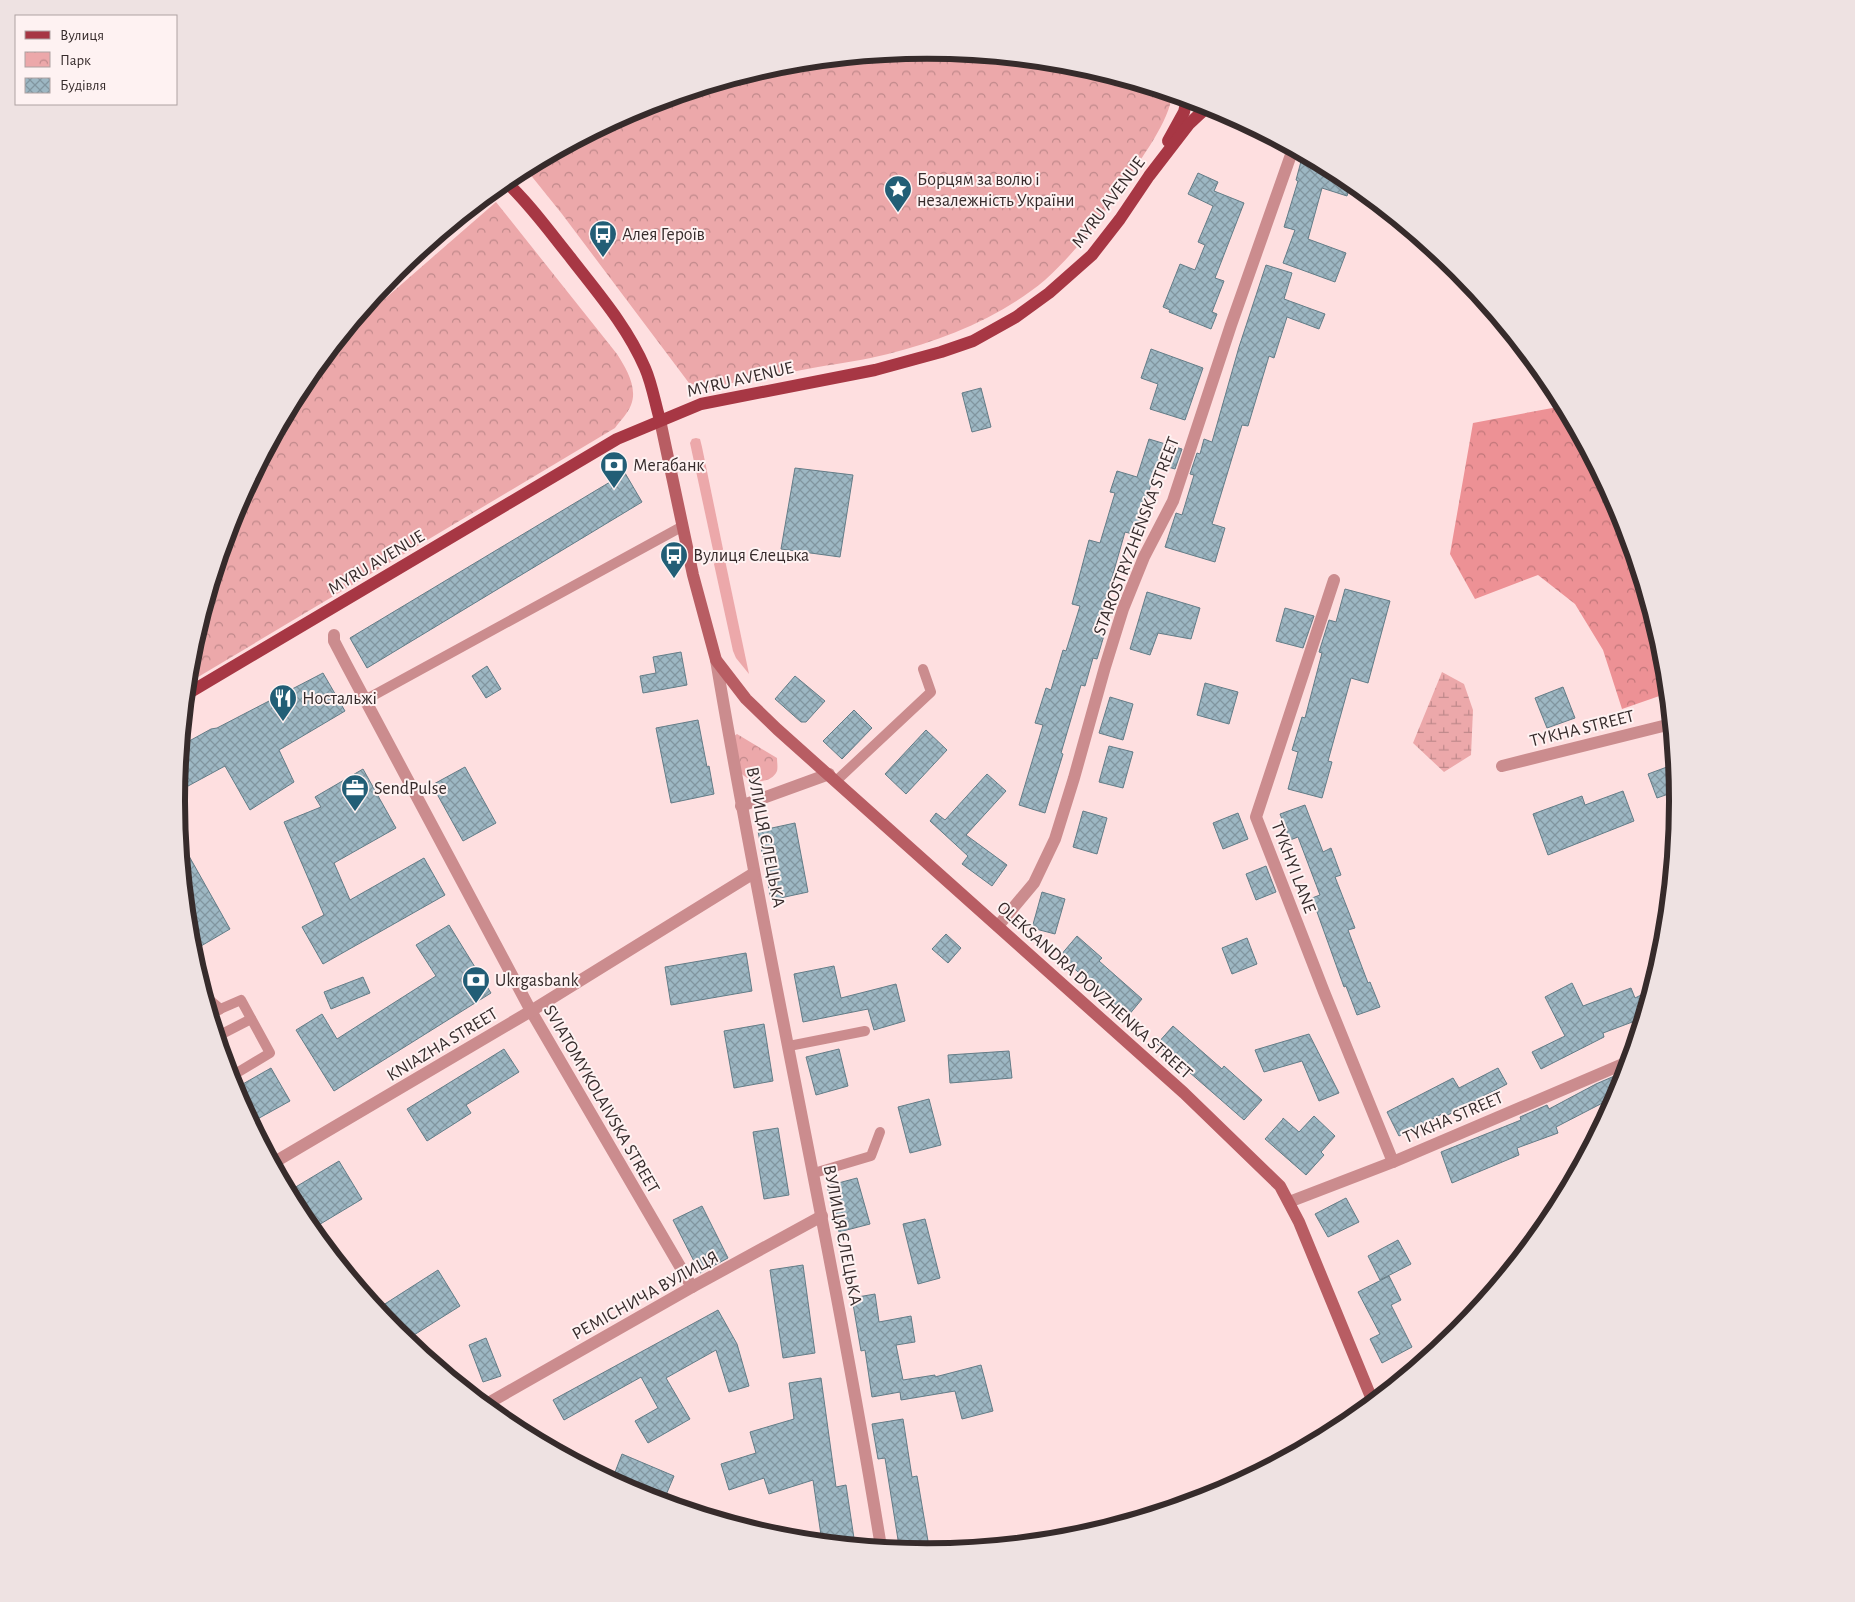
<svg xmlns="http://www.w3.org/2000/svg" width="1855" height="1602" font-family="'Alegreya Sans',sans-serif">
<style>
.grass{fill:#eca8aa}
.forest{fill:url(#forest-crowns)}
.wetland{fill:url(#wetland-marsh)}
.park{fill:url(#park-crowns)}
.building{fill:url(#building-cross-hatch);stroke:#637c87}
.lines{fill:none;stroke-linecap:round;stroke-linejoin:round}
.lane{stroke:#cb8c8e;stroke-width:10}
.street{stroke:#cb8c8e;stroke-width:12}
.secondary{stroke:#b85d63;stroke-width:12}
.primary{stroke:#a73744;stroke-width:12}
.labels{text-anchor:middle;stroke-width:4;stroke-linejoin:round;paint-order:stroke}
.poi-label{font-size:18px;fill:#362b2b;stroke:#fef2f2;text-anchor:start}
.street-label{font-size:18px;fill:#362b2b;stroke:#fef2f2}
.rim{fill:none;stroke:#362b2b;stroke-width:6}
</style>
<defs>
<pattern id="forest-crowns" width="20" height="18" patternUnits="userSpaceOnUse" patternTransform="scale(1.25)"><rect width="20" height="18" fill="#ed9195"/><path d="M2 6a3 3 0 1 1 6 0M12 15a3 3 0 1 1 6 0" fill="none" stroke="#c1777a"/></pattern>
<pattern id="wetland-marsh" width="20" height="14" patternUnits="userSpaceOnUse" patternTransform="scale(1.25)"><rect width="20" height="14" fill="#eca8aa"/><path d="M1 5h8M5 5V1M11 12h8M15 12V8" fill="none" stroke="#c0898b"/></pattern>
<pattern id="park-crowns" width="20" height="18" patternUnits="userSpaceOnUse" patternTransform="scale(1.25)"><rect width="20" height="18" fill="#eca8aa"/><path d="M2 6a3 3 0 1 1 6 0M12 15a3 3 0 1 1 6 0" fill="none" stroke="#c0898b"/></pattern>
<pattern id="building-cross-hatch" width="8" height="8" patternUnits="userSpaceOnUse" patternTransform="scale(1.25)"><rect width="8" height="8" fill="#9db7c3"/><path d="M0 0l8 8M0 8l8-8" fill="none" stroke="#81959f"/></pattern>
</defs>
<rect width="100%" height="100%" fill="#fedfe0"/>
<g class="grass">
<path d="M696 438 700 439 702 447 723 549 721 554 718 555 713 550 690 443 692 439Z"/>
<path d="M718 558 725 560 749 674 736 658 733 651 714 564Z"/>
</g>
<path class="forest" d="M1563 406 1621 514 1664 655 1668 693 1622 709 1603 650 1575 604 1538 575 1475 599 1450 554 1473 423Z"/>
<path class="wetland" d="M1442 672 1464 684 1473 710 1471 755 1444 772 1413 743Z"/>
<g class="park">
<path d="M928 50 1074 64 1172 94C1170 121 1140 160 1124 184 1101 218 1076 252 1045 280 1001 317 943 340 888 354 865 360 841 363 818 367 780 374 743 381 706 388L689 383 562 214 525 168 640 107 781 64Z"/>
<path d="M496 202 617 354C626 368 638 388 631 405 628 413 620 421 615 428L188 683 191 654 234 513 303 384 355 321 357 323Z"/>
<path d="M737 734 777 758C777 762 778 767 777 771 771 785 749 783 741 773L734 736Z"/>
</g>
<g class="building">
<path d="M1303 154 1351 182 1347 196 1322 188 1308 239 1346 253 1335 282 1283 263 1295 230 1284 227 1298 181 1296 180Z"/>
<path d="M1198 173 1218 182 1214 191 1244 203 1215 278 1224 281 1212 312 1217 314 1211 329 1169 312 1170 310 1163 307 1180 264 1195 270 1205 245 1198 242 1213 206 1188 194Z"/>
<path d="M1266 265 1292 273 1284 299 1325 314 1319 329 1287 317 1274 358 1269 356 1248 426 1242 425 1212 524 1225 528 1215 562 1165 547 1176 513 1182 515 1194 475 1190 474 1197 453 1200 454 1204 439 1212 442 1239 347Z"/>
<path d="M1151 349 1203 368 1185 420 1150 409 1158 384 1141 378Z"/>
<path d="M981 388 991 427 972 432 962 393Z"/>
<path d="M1149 439 1182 449 1175 469 1157 464 1142 514 1146 515 1140 536 1125 532 1097 630 1105 632 1097 659 1093 658 1085 686 1081 685 1061 753 1063 754 1045 813 1019 805 1043 725 1035 723 1046 688 1051 690 1063 650 1066 651 1080 606 1072 604 1089 540 1100 543 1115 493 1110 492 1117 471 1137 477Z"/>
<path d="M795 468 853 475 840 557 781 549Z"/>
<path d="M625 473 642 502 367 668 350 638Z"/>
<path d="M1345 589 1390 601 1368 683 1351 678 1328 761 1332 762 1322 798 1288 789 1298 752 1292 750 1302 717 1305 718 1322 653 1319 652 1329 620 1336 622Z"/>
<path d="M1147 592 1200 608 1191 639 1158 633 1150 655 1130 649Z"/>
<path d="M1285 608 1314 616 1303 648 1276 641Z"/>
<path d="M681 652 687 685 643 693 640 676 656 673 653 657Z"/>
<path d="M487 666 501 689 486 698 472 676Z"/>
<path d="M323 673 345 711 279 750 294 782 250 810 225 766 177 792 182 745 211 729 217 728Z"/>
<path d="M795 676 825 701 806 722H801L775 699Z"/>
<path d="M1205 683 1238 692 1229 724 1197 715Z"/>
<path d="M1563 687 1575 718 1547 728 1535 698Z"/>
<path d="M1110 697 1133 704 1123 740 1099 733Z"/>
<path d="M854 710 872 728 842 759 823 741Z"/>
<path d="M698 720 707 767 709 766 714 794 671 803 656 728Z"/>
<path d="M926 730 947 750 906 794 885 774Z"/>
<path d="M1109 746 1133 752 1123 788 1099 782Z"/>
<path d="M1675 764 1677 791 1657 798 1648 774Z"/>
<path d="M465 767 496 823 463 841 432 785Z"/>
<path d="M363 769 396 828 334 863 350 900 424 858 445 895 323 964 302 927 324 915 284 822 321 807 315 797Z"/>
<path d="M987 774 1006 791 966 835 1007 865 992 886 962 864 968 856 930 821 936 813 945 820Z"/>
<path d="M1623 791 1634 821 1548 855 1533 814 1582 796 1585 805Z"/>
<path d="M1305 805 1323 852 1331 848 1341 875 1335 877 1355 928 1348 930 1368 983 1370 982 1380 1007 1357 1015 1346 986 1344 987 1312 898 1320 895 1298 837 1290 840 1280 814Z"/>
<path d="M1083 811 1107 818 1097 854 1073 847Z"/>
<path d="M1238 813 1248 839 1223 849 1213 823Z"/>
<path d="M795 823 808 892 771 900 758 831Z"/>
<path d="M180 840 230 929 201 946 189 924Z"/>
<path d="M1266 866 1276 892 1256 900 1246 874Z"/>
<path d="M1042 892 1065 899 1055 934 1032 928Z"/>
<path d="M449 925 491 993 334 1091 296 1030 322 1014 337 1039 436 976 416 945Z"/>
<path d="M946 934 961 948 948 963 932 949Z"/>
<path d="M1077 936 1102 958 1099 961 1142 999 1128 1016 1060 956Z"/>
<path d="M1247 938 1257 964 1232 974 1222 948Z"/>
<path d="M746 953 752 991 671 1005 665 967Z"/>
<path d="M834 966 841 998 896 984 905 1021 874 1030 868 1009 803 1022 794 974Z"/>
<path d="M363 977 370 993 331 1009 324 992Z"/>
<path d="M1572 983 1583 1006 1631 988 1635 998 1651 990 1643 1018 1603 1033 1604 1037 1541 1069 1532 1052 1565 1036 1545 997Z"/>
<path d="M764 1024 773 1081 734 1088 724 1031Z"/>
<path d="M1173 1026 1222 1069 1224 1066 1262 1100 1244 1120 1157 1044Z"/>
<path d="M1309 1034 1339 1093 1319 1101 1302 1061 1264 1072 1255 1050Z"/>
<path d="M504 1049 519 1072 466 1105 471 1113 427 1141 407 1109Z"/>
<path d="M839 1049 848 1086 816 1095 806 1057Z"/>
<path d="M1009 1051 1012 1078 950 1083 948 1055Z"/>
<path d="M271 1068 290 1101 252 1122 234 1089Z"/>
<path d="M1498 1068 1507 1084 1444 1117 1442 1114 1399 1136 1387 1112 1453 1078 1459 1088Z"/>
<path d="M1626 1071 1618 1095 1556 1127 1558 1133 1517 1148 1519 1155 1452 1183 1441 1152 1521 1120 1520 1117 1547 1105 1549 1109 1596 1084Z"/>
<path d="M929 1099 941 1145 910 1153 898 1107Z"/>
<path d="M1314 1116 1335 1136 1321 1152 1324 1155 1306 1175 1265 1139 1283 1119V1118L1299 1132Z"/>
<path d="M778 1128 789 1195 764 1199 753 1132Z"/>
<path d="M339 1161 362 1199 312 1229 303 1218 289 1191Z"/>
<path d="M857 1178 870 1224 839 1232 827 1186Z"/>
<path d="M1346 1198 1359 1222 1328 1237 1315 1214Z"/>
<path d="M702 1206 728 1258 700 1273 673 1220Z"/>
<path d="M925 1219 940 1278 918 1284 903 1224Z"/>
<path d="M1398 1240 1411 1264 1380 1280 1368 1256Z"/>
<path d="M803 1265 815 1353 783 1358 770 1270Z"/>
<path d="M438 1270 460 1306 406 1340 396 1332 377 1309Z"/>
<path d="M1389 1276 1401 1300 1391 1305 1412 1347 1382 1363 1370 1339 1380 1334 1358 1292Z"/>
<path d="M875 1294 879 1322 911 1316 915 1342 896 1345 903 1380 935 1375V1377L981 1365 993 1411 962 1419 955 1391 901 1400 900 1392 872 1397 865 1350 861 1351 852 1298Z"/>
<path d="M718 1310 737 1344 749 1386 729 1392 716 1350 666 1378 690 1419 648 1443 635 1421 658 1408 641 1377 564 1420 553 1400Z"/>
<path d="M486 1338 501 1376 483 1382 469 1345Z"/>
<path d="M821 1378 836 1487 846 1485 855 1545 822 1542 813 1480 769 1494 764 1478 729 1490 721 1464 756 1453 750 1432 794 1419 789 1383Z"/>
<path d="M903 1419 912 1477 917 1476 928 1541 899 1546 885 1458 878 1459 872 1424Z"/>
<path d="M622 1454 674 1476 663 1502 640 1495 612 1480Z"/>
</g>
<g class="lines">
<g class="lane">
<path d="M365 700 683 526"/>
<path d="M836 781 931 692 923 669"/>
<path d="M211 1013 241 1000 270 1053 230 1077"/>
<path d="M218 1036 251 1019"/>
<path d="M789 1046 865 1031"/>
<path d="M814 1173 871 1156 880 1132"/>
</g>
<g class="street">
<path d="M1334 580 1256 817 1324 992 1393 1162"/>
<path d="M334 635V641L346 664 531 1011 692 1287"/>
<path d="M716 660C766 957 833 1250 881 1547"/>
<path d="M1502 766 1671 724"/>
<path d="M741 806 829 774"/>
<path d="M998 926 1034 883 1055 839 1074 778 1105 667 1123 609 1144 557 1173 501 1231 325 1293 149"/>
<path d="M207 999 219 1009"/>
<path d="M273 1163 531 1011 754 873"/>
<path d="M1289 1202 1393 1162 1630 1061"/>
<path d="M485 1405 692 1287 822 1216"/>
</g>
<path class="secondary" d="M660 420 693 575 716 660 746 699 777 729 1184 1093 1280 1186 1299 1222 1373 1402"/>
<g class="primary">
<path d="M1168 141 1184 112 1187 99"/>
<path d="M505 181C529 203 549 231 570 257 597 292 627 326 645 368 652 384 655 403 660 420"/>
<path d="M187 694 617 439 701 404 875 370 941 352 973 341 1016 317 1049 293 1092 255 1120 219 1149 176 1189 124 1204 110 1211 106"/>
</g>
</g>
<defs>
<g id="sight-pin" transform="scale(1.4375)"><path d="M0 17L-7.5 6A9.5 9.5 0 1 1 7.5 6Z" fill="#225e76" stroke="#fef2f2"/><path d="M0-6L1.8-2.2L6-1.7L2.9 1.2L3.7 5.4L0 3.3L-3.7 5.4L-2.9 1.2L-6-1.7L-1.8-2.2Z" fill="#fff"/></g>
<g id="bus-pin" transform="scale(1.4375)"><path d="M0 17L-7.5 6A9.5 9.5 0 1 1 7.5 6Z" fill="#225e76" stroke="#fef2f2"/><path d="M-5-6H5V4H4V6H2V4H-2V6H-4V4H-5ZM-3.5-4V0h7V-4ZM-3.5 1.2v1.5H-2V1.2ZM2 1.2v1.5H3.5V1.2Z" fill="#fff"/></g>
<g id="bank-pin" transform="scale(1.4375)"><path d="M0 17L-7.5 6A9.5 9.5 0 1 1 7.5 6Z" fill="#225e76" stroke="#fef2f2"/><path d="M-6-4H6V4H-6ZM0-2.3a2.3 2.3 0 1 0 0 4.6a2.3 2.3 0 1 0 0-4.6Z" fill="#fff"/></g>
<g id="restaurant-pin" transform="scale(1.4375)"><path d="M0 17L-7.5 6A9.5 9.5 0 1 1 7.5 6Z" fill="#225e76" stroke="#fef2f2"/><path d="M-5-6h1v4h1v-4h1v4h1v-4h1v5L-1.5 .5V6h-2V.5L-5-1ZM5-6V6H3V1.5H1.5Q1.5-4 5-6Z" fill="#fff"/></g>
<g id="office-pin" transform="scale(1.4375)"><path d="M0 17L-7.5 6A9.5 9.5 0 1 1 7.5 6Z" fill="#225e76" stroke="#fef2f2"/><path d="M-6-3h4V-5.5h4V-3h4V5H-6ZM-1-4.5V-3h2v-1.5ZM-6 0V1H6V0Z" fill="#fff"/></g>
</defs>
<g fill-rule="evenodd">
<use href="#sight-pin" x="898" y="189"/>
<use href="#bus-pin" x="603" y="234"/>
<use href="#bank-pin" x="614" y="465"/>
<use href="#bus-pin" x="674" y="555"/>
<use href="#restaurant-pin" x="283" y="698"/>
<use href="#office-pin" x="355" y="788"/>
<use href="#bank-pin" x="476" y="980"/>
</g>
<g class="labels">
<g class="poi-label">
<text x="917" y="185">Борцям за волю і<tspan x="917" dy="21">незалежність України</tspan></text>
<text x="622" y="240">Алея Героїв</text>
<text x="633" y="471">Мегабанк</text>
<text x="693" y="561">Вулиця Єлецька</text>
<text x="302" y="704">Ностальжі</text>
<text x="374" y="794">SendPulse</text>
<text x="495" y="986">Ukrgasbank</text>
</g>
<g class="street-label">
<text transform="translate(1108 202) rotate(-53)" y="6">MYRU AVENUE</text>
<text transform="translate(740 379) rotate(-13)" y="6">MYRU AVENUE</text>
<text transform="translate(1136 536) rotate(-69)" y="6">STAROSTRYZHENSKA STREET</text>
<text transform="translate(376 562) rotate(-31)" y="6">MYRU AVENUE</text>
<text transform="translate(1582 728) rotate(-14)" y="6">TYKHA STREET</text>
<text transform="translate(766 837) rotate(79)" y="6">ВУЛИЦЯ ЄЛЕЦЬКА</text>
<text transform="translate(1294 867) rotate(69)" y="6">TYKHYI LANE</text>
<text transform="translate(1095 990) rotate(42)" y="6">OLEKSANDRA DOVZHENKA STREET</text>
<text transform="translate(442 1044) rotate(-31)" y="6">KNIAZHA STREET</text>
<text transform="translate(602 1099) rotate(60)" y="6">SVIATOMYKOLAIVSKA STREET</text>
<text transform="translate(1453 1117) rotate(-23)" y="6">TYKHA STREET</text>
<text transform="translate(843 1235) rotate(79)" y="6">ВУЛИЦЯ ЄЛЕЦЬКА</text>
<text transform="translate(645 1295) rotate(-29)" y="6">РЕМІСНИЧА ВУЛИЦЯ</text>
</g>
</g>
<path d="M0 0H1855V1602H0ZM185 801a742 742 0 1 1 1484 0a742 742 0 1 1-1484 0Z" fill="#eee2e2" fill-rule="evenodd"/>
<path class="rim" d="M185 801a742 742 0 1 1 1484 0a742 742 0 1 1-1484 0Z"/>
<rect x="15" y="15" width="162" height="90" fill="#fef2f2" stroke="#aea2a2"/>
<rect x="25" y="31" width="25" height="8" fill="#a73744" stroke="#aea2a2"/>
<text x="60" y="40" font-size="15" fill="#362b2b">Вулиця</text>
<rect x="25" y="52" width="25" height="15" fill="url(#park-crowns)" stroke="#aea2a2"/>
<text x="60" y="65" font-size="15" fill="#362b2b">Парк</text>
<rect x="25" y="78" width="25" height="15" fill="url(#building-cross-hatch)" stroke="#aea2a2"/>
<text x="60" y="90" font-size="15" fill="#362b2b">Будівля</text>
</svg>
